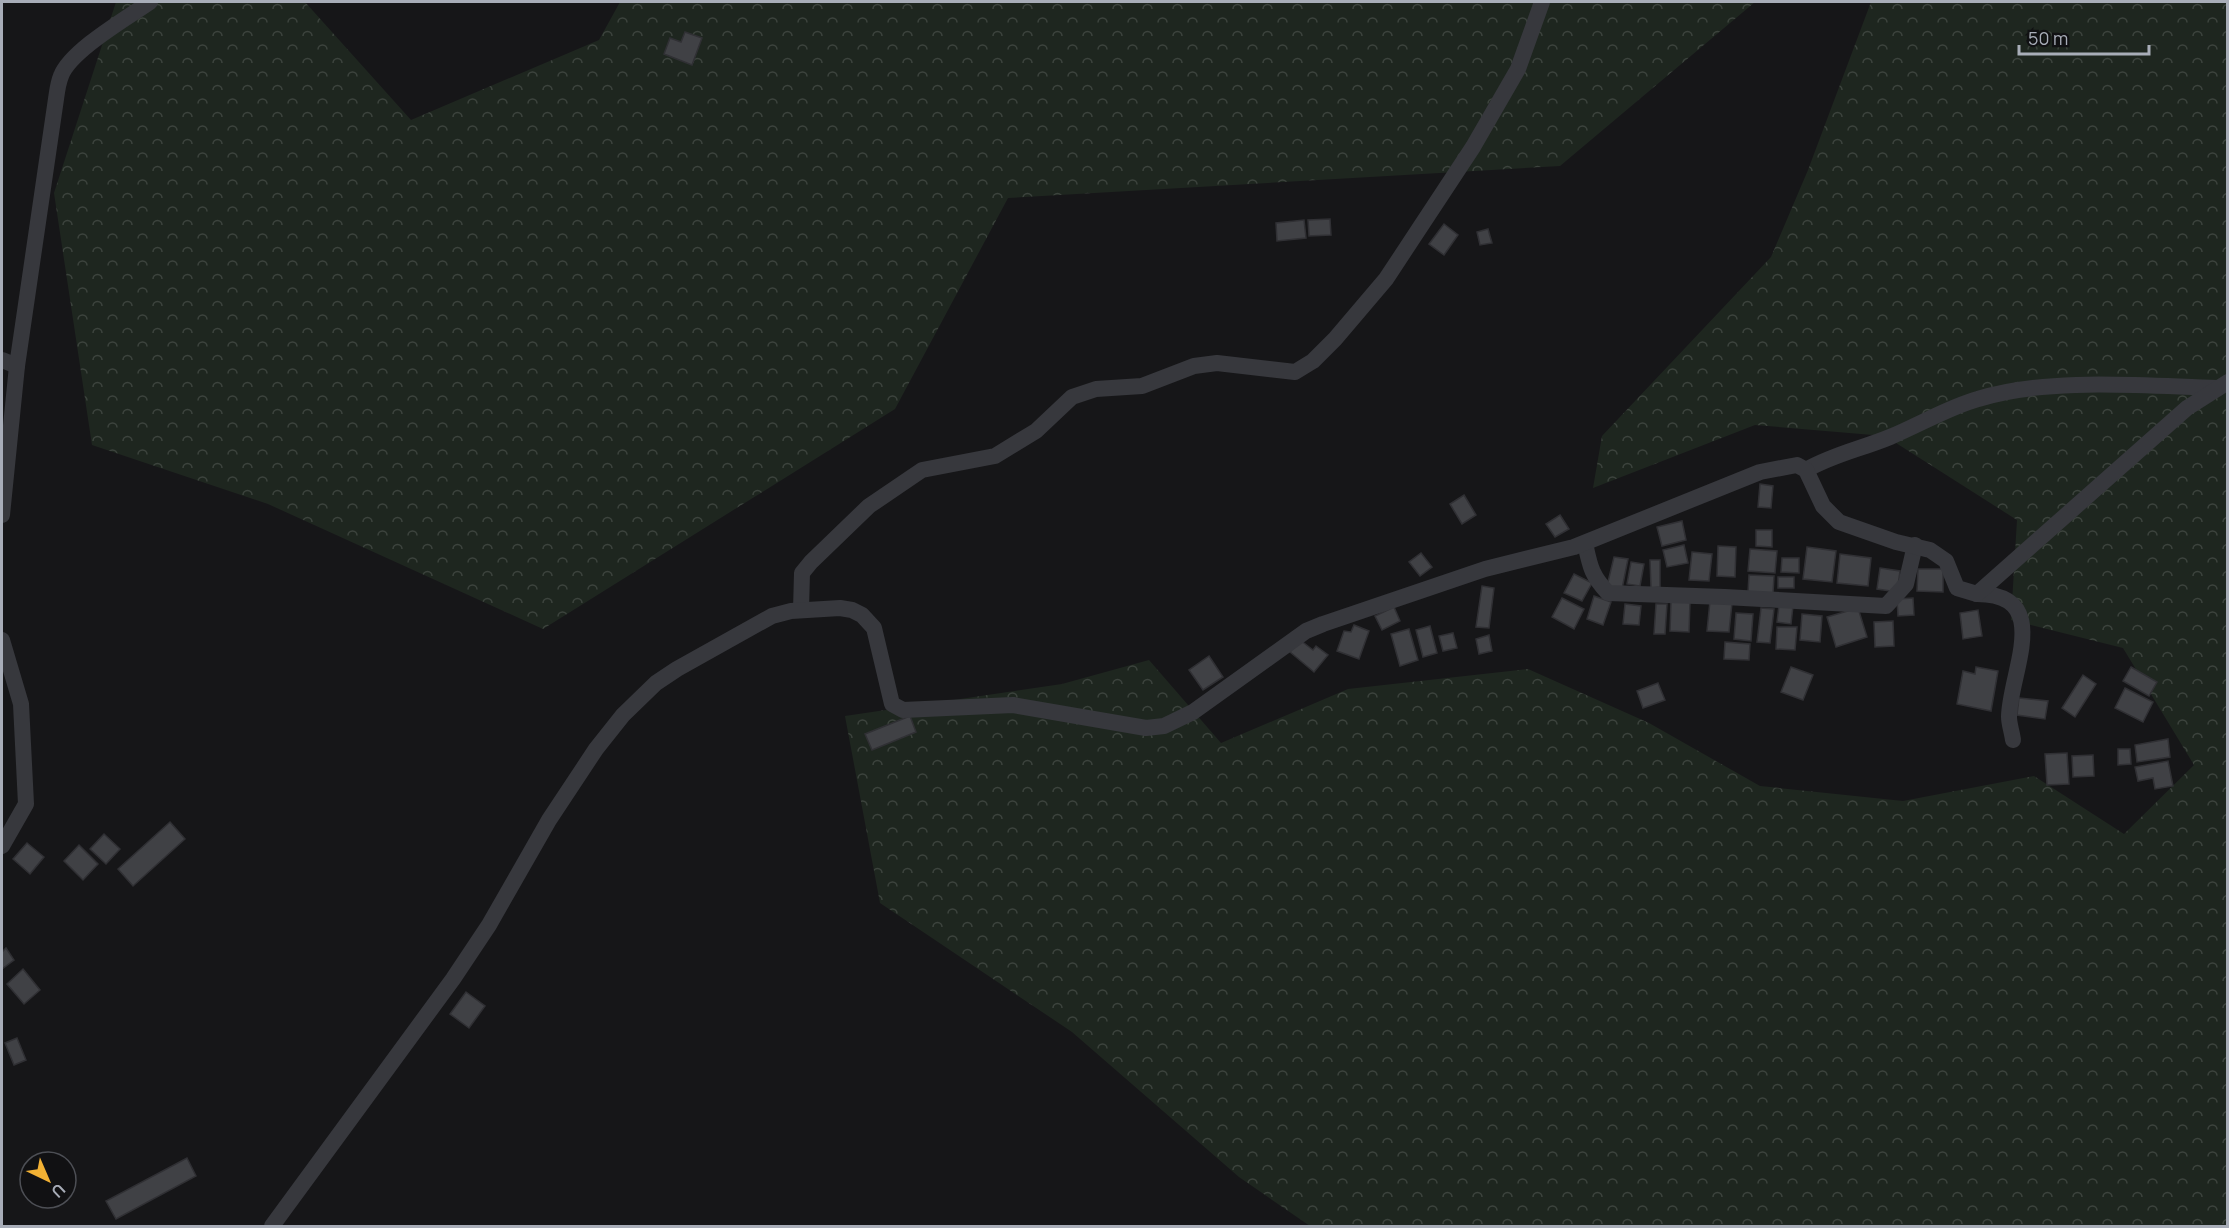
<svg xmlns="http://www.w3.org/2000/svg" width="2229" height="1228" font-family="Manrope,sans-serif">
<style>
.forest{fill:url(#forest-crowns)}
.building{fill:#404145;stroke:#303034;stroke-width:1.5}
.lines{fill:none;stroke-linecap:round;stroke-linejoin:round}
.street{stroke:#37383d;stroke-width:16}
</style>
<defs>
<pattern id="forest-crowns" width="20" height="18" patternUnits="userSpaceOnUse" patternTransform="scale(1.5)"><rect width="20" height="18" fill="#1e261f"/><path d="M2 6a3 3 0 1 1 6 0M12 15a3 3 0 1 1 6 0" fill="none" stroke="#3c433d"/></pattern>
</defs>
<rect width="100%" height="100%" fill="#161618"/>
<g class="forest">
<path d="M116 2H305L411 120 599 40 620 2H1755L1560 166 1008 198 895 409 543 629 268 504 92 445 54 193Z"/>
<path d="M1871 2H2227V1226H1310L1239 1177 1072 1032 880 903 845 716 1062 684 1149 660 1221 743 1348 689 1528 669 1649 723 1760 786 1903 801 2034 776 2124 834 2194 765 2123 648 2011 620 2017 520 1885 436 1755 425 1593 488 1602 436 1771 257 1808 170Z"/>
</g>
<g class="building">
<path d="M685 32 702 38 692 65 664 54 670 38 681 42Z"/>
<path d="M1330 219 1331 235 1309 236 1308 220Z"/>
<path d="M1304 220 1306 238 1277 241 1276 223Z"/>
<path d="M1444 224 1458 235 1444 255 1429 244Z"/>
<path d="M1488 229 1492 243 1480 245 1477 232Z"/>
<path d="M1760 484 1773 486 1771 508 1758 507Z"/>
<path d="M1464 495 1476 515 1462 524 1450 504Z"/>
<path d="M1560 515 1569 529 1555 537 1546 524Z"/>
<path d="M1682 521 1686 540 1662 546 1657 527Z"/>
<path d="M1756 530H1772V547L1756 546Z"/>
<path d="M1684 545 1688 563 1667 567 1663 550Z"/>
<path d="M1718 546 1736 547 1735 577 1717 576Z"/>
<path d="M1807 547 1836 551 1832 582 1803 579Z"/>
<path d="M1750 549 1777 551 1775 573 1748 571Z"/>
<path d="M1692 552 1712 554 1709 581 1689 580Z"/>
<path d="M1421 553 1432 567 1420 576 1409 562Z"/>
<path d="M1840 554 1871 558 1868 586 1837 583Z"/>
<path d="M1614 557 1628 559 1622 589 1607 586Z"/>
<path d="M1782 558H1799V573L1781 572Z"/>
<path d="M1650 560H1660V587L1651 588Z"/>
<path d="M1631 562 1644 564 1640 586 1627 584Z"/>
<path d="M1880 568 1900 571 1897 592 1877 589Z"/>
<path d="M1918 569H1943V592L1917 591Z"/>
<path d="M1574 574 1592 583 1582 601 1564 593Z"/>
<path d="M1749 575 1774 576 1773 593 1748 592Z"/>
<rect x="1778" y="577" width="16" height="11"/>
<path d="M1482 586 1494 588 1489 628 1476 627Z"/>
<path d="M1594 596 1611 602 1603 625 1587 619Z"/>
<path d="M1562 598 1584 609 1574 629 1552 617Z"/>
<path d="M1913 598 1914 615 1898 616 1897 599Z"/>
<path d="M1671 601 1690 602 1689 632 1670 631Z"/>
<path d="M1710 601 1732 603 1729 632 1707 631Z"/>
<path d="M1625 604 1641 606 1639 625 1623 624Z"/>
<path d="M1656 604H1667L1665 634H1654Z"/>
<path d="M1779 605 1793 606 1791 624 1777 622Z"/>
<path d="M1394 607 1400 621 1382 630 1375 616Z"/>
<path d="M1761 608 1774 609 1770 643 1757 642Z"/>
<path d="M1858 608 1867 637 1836 647 1827 617Z"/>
<path d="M1978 610 1982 636 1963 639 1960 613Z"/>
<path d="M1736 613 1753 614 1751 641 1734 639Z"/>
<path d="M1802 614 1822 616 1820 642 1800 640Z"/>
<path d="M1893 621 1894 646 1875 647 1874 622Z"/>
<path d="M1354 625 1369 631 1359 659 1337 651 1344 631 1351 632Z"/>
<path d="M1430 626 1437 653 1423 657 1416 630Z"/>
<path d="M1777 627H1797L1795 650 1776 649Z"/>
<path d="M1409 629 1418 660 1400 666 1391 634Z"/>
<path d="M1453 633 1457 648 1443 651 1439 636Z"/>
<path d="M1489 635 1492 651 1479 654 1476 639Z"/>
<path d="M1300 640 1313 650 1316 646 1328 655 1314 672 1290 652Z"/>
<path d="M1725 642 1750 644 1749 660 1724 659Z"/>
<path d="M1209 656 1223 677 1203 690 1189 670Z"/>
<path d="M1791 667 1813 675 1803 700 1781 692Z"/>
<path d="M1976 667 1998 671 1991 711 1957 704 1963 671 1975 674Z"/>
<path d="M2131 667 2157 682 2149 696 2123 681Z"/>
<path d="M2083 675 2096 684 2075 717 2062 708Z"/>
<path d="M1658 683 1665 700 1643 708 1637 691Z"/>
<path d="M2125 688 2153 702 2143 722 2115 708Z"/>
<path d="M2019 698 2048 701 2045 719 2017 715Z"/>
<path d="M910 716 916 732 872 750 865 734Z"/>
<path d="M2168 739 2170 757 2137 762 2135 745Z"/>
<path d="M2118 749H2130L2131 764 2118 765Z"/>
<path d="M2067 753 2069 784 2047 785 2045 754Z"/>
<path d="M2093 755 2094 776 2073 777 2072 756Z"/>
<path d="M2168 761 2173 786 2155 789 2153 778 2138 781 2135 767Z"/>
<path d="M170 822 185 839 133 886 118 869Z"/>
<path d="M104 834 120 849 106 864 90 849Z"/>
<path d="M27 843 44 857 30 874 13 859Z"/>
<path d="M79 845 98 864 83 880 64 861Z"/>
<path d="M6 948 14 960 2 969V952Z"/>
<path d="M23 969 40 990 24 1004 7 984Z"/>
<path d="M466 992 485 1006 469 1028 450 1014Z"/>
<path d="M17 1038 26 1060 14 1065 5 1043Z"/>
<path d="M187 1158 196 1176 116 1219 106 1201Z"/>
</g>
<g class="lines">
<g class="street">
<path d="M2 360 17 366"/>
<path d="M1806 470C1834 454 1861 449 1890 437 1919 425 1949 407 1978 399 2048 377 2145 386 2218 388"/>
<path d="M2 515 17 366 56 99C57 92 58 83 61 76 70 51 127 18 150 2"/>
<path d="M1585 543C1590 566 1591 575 1608 593L1725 597 1886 606 1906 584 1915 545"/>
<path d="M1977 594C2055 594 2009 674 2009 717 2009 724 2012 732 2013 740"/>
<path d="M801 610 802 573 811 562 869 506 922 470 995 456 1036 431 1072 397 1096 389 1142 386 1194 366 1217 363 1295 372 1313 361 1335 339 1386 279 1473 147 1518 69 1542 2"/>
<path d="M2 640 21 704 26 804 2 846"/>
<path d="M272 1226 453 979 489 925 549 820 596 749 623 715 656 683 677 669 772 616 791 611 840 608 852 610 862 615 874 628 892 704 903 710 1013 705 1146 728 1164 726 1193 712 1306 631 1323 624 1485 569 1574 547 1760 472 1797 465 1806 470 1823 506 1839 522 1896 542 1930 550 1946 561 1957 588 1977 594 2187 408 2228 382"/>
</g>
</g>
<rect width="2229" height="1228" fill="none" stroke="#a8adb8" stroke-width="6"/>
<g transform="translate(48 1180) rotate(136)"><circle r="28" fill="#111113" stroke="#4d4f55" stroke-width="1.5"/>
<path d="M0-4.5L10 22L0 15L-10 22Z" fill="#f2b134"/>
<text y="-9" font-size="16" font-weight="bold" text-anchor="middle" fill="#a8adb8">U</text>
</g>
<path d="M2019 45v9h130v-9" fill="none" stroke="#a8adb8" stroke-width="3"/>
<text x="2028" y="45" font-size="18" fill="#a8adb8" stroke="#111113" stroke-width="4.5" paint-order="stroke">50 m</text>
</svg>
